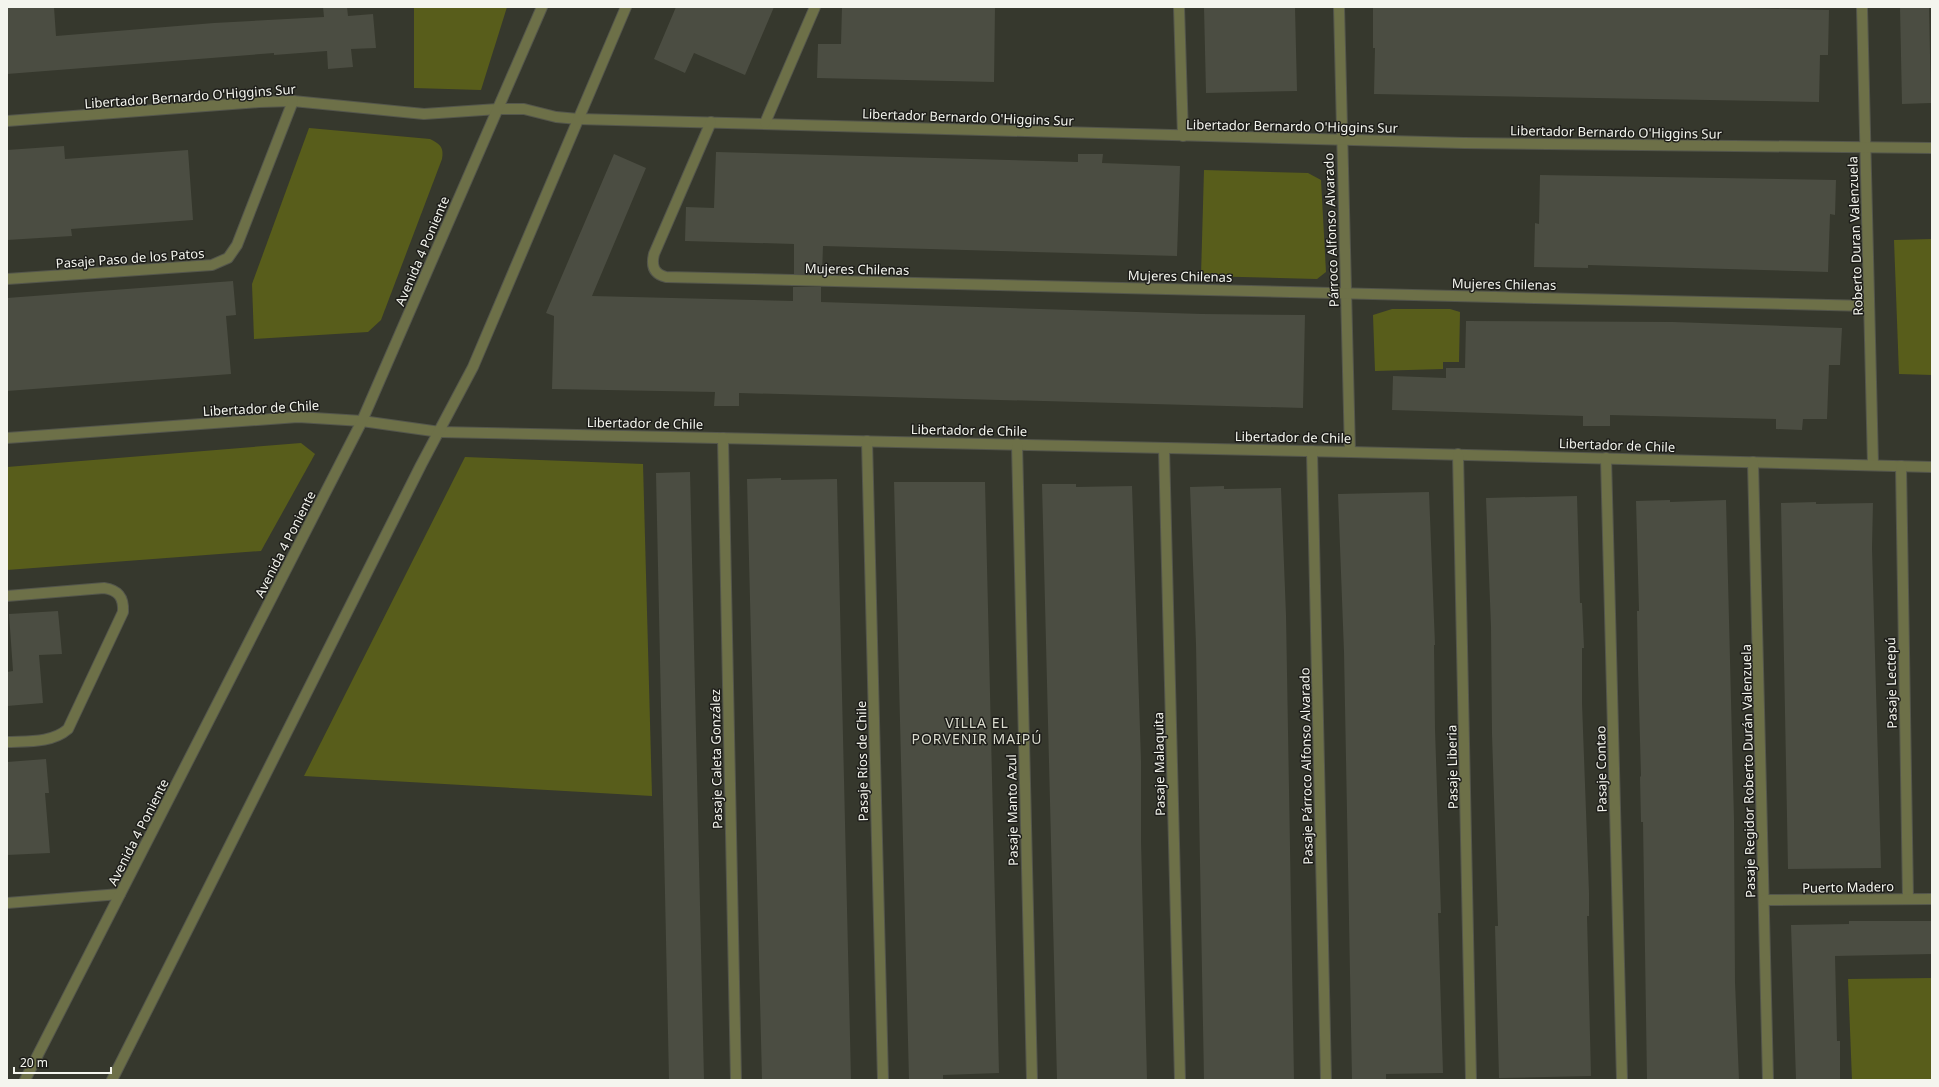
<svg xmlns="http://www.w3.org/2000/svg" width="1939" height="1087" font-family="'Noto Sans',sans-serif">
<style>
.green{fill:#585d1b}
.building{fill:#4b4d42}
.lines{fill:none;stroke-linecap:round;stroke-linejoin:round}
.minor-casing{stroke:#54564c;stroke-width:12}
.minor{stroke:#6d7048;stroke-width:10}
.labels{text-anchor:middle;stroke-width:3;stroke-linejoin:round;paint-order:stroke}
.street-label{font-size:13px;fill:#f4f5ee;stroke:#1e1e1a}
.neighbourhood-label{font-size:14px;letter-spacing:1px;fill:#dadbce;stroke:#1e1e1a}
</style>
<rect width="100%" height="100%" fill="#36382d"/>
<g class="green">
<path d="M414 7H507L481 90 414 88Z"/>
<path d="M309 128 430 139C440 144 444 147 442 159L381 320 368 332 254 339 252 284Z"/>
<path d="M1204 170 1308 173 1321 180 1326 272 1317 279 1201 276Z"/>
<path d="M1932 239V375L1899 374 1894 240Z"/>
<path d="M1392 309H1450L1460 312 1459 362H1443V369L1375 371 1373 315Z"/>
<path d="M301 443 315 454 261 551 7 570V467Z"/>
<path d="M465 457 643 464 652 796 304 776Z"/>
<path d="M1932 978V1080H1852L1848 979Z"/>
</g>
<g class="building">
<path d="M7 7H54L56 36 214 23 324 17 323 7H347L348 16 373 14 376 48 351 49 353 67 328 69 327 51 274 55V53L7 74Z"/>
<path d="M676 7H774L745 75 694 53 685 73 654 59Z"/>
<path d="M842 7H995L994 82 817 78 818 44H841Z"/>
<path d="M1204 7H1295L1297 91 1206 93Z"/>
<path d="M1373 7H1698L1829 10 1828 55H1820L1819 102 1374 94 1375 48H1373Z"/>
<path d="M1900 7H1929L1931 103 1902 104Z"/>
<path d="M64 146 65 159 188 150 193 220 71 229 72 236 7 240V150Z"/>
<path d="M716 152 1078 162V154H1103L1102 163 1180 166 1177 256 823 246 822 274H794V244L685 241 686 207 714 208Z"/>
<path d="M614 154 646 168 592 296 793 301V287H821V302L1202 314 1305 315 1303 408 739 393V406H714L715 392 552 389 554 316 546 313Z"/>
<path d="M1540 175 1836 180 1835 215 1830 214 1828 272 1588 265V268L1534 267 1535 223 1539 224Z"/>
<path d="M233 281 236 315 226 316 231 374 7 391V298Z"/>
<path d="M1466 321 1673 322 1842 328 1840 365H1829L1827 419H1803L1802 430 1776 429V419L1610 415V426H1583V416L1392 410 1393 376 1446 378V368H1465Z"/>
<path d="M690 472 704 1080H669L656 473Z"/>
<path d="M781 478V480L837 479 851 1080H762L747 479Z"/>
<path d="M894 482H985L999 1073 943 1075V1080H909Z"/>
<path d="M1042 484H1076V487L1132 486 1141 761V841L1147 1080H1057Z"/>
<path d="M1224 486V489L1281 488 1286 615 1294 1080H1204L1196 644 1190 487Z"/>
<path d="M1429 492 1435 645H1434L1435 729 1441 913H1438L1443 1073 1386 1074V1080H1352L1344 652 1338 494Z"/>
<path d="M1577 496 1580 603H1582L1584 648H1582V703L1589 893V916H1587L1591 1076 1499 1078 1495 926H1498L1492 734 1491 627 1486 498Z"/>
<path d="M1670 500V502L1726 500 1734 820 1735 982 1739 1080H1647L1643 822H1641L1640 777 1641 776 1638 669 1637 611H1639L1636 501Z"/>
<path d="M1816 502V504L1873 503 1872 548 1881 868 1788 869 1781 503Z"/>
<path d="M58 611 62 654 39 655 43 703 7 706V672L13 671 9 614Z"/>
<path d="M46 759 49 793H45L50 853 7 855V762Z"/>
<path d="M1849 921H1932V954L1835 956 1837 1041H1840V1080H1796L1791 925 1849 924Z"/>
</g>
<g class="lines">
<g class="minor-casing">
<g id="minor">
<path d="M1179 7 1183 136"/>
<path d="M1339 7 1350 452"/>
<path d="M1862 7 1873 465"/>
<path d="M7 121 259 102 293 101 424 114 498 109H524L556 117 578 119 1464 143 1932 148"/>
<path d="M711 122 654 254C651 266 654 274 666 277L1869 306"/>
<path d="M765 123 815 7"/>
<path d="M7 279 212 265 228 258 237 245 293 101"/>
<path d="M7 438 298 417 362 421 440 432 1350 452 1932 467"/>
<path d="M723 438 736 1080"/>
<path d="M867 441 883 1080"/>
<path d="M1017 444 1032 1080"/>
<path d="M1164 448 1180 1080"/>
<path d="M1312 451 1326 1080"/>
<path d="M1458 454 1471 1080"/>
<path d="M1606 458 1622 1080"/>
<path d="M1753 462 1768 1080"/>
<path d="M1901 466 1908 899"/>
<path d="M7 596 104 588C118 590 124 597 123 612L68 729C52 743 28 741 7 742"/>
<path d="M1764 900 1932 899"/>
<path d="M7 903 120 894"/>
<path d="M25 1080 362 421 542 7"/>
<path d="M112 1080 421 465 473 367 626 7"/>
</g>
</g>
<use href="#minor" class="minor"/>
</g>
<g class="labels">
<g class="street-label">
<text transform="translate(190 96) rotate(-4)" y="5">Libertador Bernardo O'Higgins Sur</text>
<text transform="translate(968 117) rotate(2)" y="5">Libertador Bernardo O'Higgins Sur</text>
<text transform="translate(1292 126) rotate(1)" y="5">Libertador Bernardo O'Higgins Sur</text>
<text transform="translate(1616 132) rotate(1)" y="5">Libertador Bernardo O'Higgins Sur</text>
<text transform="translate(1331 230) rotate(-92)" y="5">Párroco Alfonso Alvarado</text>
<text transform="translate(1855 236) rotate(-92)" y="5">Roberto Duran Valenzuela</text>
<text transform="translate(422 251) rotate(-67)" y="5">Avenida 4 Poniente</text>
<text transform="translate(130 258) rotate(-4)" y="5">Pasaje Paso de los Patos</text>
<text transform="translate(857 269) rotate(1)" y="5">Mujeres Chilenas</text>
<text transform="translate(1180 276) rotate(1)" y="5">Mujeres Chilenas</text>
<text transform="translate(1504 284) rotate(1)" y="5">Mujeres Chilenas</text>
<text transform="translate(261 408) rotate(-3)" y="5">Libertador de Chile</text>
<text transform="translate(645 423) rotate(1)" y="5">Libertador de Chile</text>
<text transform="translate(969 430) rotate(1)" y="5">Libertador de Chile</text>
<text transform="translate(1293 437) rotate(1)" y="5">Libertador de Chile</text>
<text transform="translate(1617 445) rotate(2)" y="5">Libertador de Chile</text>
<text transform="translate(285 544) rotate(-63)" y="5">Avenida 4 Poniente</text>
<text transform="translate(1891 683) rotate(-91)" y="5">Pasaje Lectepú</text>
<text transform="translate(716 759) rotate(-91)" y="5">Pasaje Caleta González</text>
<text transform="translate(862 761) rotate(-91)" y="5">Pasaje Ríos de Chile</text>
<text transform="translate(1159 764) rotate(-91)" y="5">Pasaje Malaquita</text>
<text transform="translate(1306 766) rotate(-91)" y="5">Pasaje Párroco Alfonso Alvarado</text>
<text transform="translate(1452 767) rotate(-91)" y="5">Pasaje Liberia</text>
<text transform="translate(1601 769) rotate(-91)" y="5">Pasaje Contao</text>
<text transform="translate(1748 771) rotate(-91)" y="5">Pasaje Regidor Roberto Durán Valenzuela</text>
<text transform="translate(1012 810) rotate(-91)" y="5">Pasaje Manto Azul</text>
<text transform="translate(138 832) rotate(-63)" y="5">Avenida 4 Poniente</text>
<text transform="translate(1848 887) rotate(-1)" y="5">Puerto Madero</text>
</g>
<g class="neighbourhood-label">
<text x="977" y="728">VILLA EL<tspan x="977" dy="16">PORVENIR MAIPÚ</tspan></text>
</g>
</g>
<rect width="1939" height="1087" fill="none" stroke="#f4f5ee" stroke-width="16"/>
<path d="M14 1067v6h97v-6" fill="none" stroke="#f4f5ee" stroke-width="2"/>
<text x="20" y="1067" font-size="12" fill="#f4f5ee" stroke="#1e1e1a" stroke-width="3" paint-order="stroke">20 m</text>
</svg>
